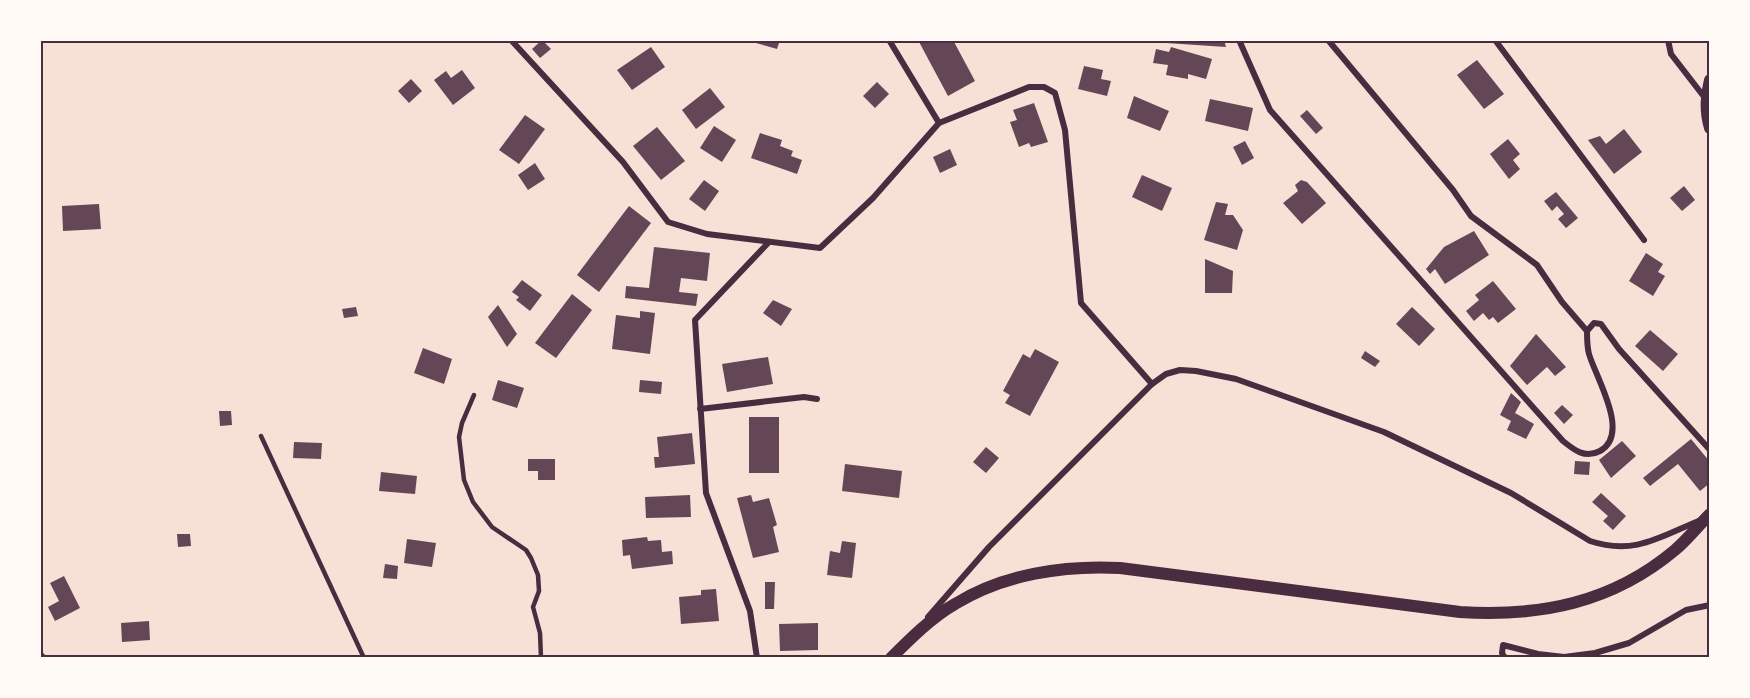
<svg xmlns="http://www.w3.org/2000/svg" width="1750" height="698" font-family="Commissioner,sans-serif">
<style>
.building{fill:#644757}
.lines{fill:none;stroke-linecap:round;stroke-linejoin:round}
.service{stroke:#4a2c40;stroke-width:4.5}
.minor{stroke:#4a2c40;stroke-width:6}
.secondary{stroke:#4a2c40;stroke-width:12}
.neatline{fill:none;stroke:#4a2c40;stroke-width:2}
</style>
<rect width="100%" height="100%" fill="#f7e1d7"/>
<g class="building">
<path d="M542 40 551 49 540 58 532 49Z"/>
<path d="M745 40H780L777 49Z"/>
<path d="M918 40H953L975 81 948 96Z"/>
<path d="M1151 40H1224L1226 47 1151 42Z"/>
<path d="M651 47 665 67 632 90 617 70Z"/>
<path d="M1171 47 1212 59 1206 79 1188 74V79L1166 75 1168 65 1153 63 1156 49 1169 52Z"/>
<path d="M1477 60 1504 94 1484 109 1457 75Z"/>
<path d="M1084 66 1103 70 1101 79 1111 81 1107 96 1078 89Z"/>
<path d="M462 70 475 88 453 105 434 80 446 71 451 78Z"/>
<path d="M411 79 422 91 409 103 398 91Z"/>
<path d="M877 82 889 94 875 108 863 96Z"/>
<path d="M710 88 725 107 696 129 682 110Z"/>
<path d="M1134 96 1169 111 1160 131 1127 118Z"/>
<path d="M1210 99 1253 108 1248 131 1205 121Z"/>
<path d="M1034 103 1048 142 1031 147 1029 143 1019 147 1010 122 1017 120 1013 110Z"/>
<path d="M1307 110 1323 128 1316 134 1300 116Z"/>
<path d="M525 115 545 129 519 164 499 150Z"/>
<path d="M714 126 736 140 722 162 700 148Z"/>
<path d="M657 127 685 161 661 180 633 146Z"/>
<path d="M1624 129 1642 152 1614 174 1588 140 1600 136 1606 144Z"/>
<path d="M760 133 782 140 780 146 793 151 791 156 802 160 797 174 751 158Z"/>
<path d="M1508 139 1520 154 1513 160 1520 169 1509 179 1490 154Z"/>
<path d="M1245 141 1254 158 1242 165 1233 147Z"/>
<path d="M950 149 957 165 940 173 933 157Z"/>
<path d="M535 163 545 179 528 190 518 175Z"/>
<path d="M1142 175 1172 188 1162 211 1132 197Z"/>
<path d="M704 180 719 191 705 211 689 199Z"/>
<path d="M1301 180 1307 182 1326 203 1302 224 1283 203 1298 191 1295 185Z"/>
<path d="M1684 186 1695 200 1682 211 1670 198Z"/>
<path d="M1556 192 1578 218 1566 228 1558 219 1564 214 1557 206 1552 211 1544 201Z"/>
<path d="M1216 202 1228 204 1225 215H1233L1243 230 1237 250 1204 240Z"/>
<path d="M99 204 101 229 63 231 62 206Z"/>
<path d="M629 206 651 223 599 292 577 275Z"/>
<path d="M1474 231 1489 255 1445 284 1435 269 1430 274 1426 269 1444 247Z"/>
<path d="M654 247 710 253 707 281 681 278 679 292 698 294 696 306 625 298 626 286 649 288Z"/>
<path d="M1646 253 1663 264 1658 272 1665 276 1653 296 1629 281Z"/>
<path d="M1205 259 1233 271 1232 293H1205Z"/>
<path d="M522 280 542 295 530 311 516 300 519 297 512 292Z"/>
<path d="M1493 281 1516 309 1498 323 1493 317 1489 320 1483 313 1474 321 1466 311 1479 300 1475 295Z"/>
<path d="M572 294 592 310 556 358 535 343Z"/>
<path d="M773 300 792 309 781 326 763 313Z"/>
<path d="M498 305 517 334 507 347 488 317Z"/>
<path d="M356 307 358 316 344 318 342 309Z"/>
<path d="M1412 307 1435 329 1419 346 1396 324Z"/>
<path d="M640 311 655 313 650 354 612 349 616 315 640 318Z"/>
<path d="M1650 330 1678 354 1663 371 1635 346Z"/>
<path d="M1536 334 1566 367 1555 376 1547 367 1527 385 1510 366Z"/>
<path d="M423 348 452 359 444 384 414 373Z"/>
<path d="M1035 349 1059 362 1030 416 1005 403 1010 395 1003 391 1023 354 1030 358Z"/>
<path d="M1365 351 1380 361 1375 367 1361 358Z"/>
<path d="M768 357 773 384 727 392 722 364Z"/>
<path d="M498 380 524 388 517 408 492 400Z"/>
<path d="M640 380 662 382 661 394 639 392Z"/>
<path d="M1511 393 1521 402 1515 413 1534 424 1526 439 1507 430 1511 421 1500 415Z"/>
<path d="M1562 405 1573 415 1564 424 1554 413Z"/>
<path d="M219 411H231L232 425 220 426Z"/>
<rect x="749" y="417" width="30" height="56"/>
<path d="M692 433 695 464 655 468 654 457H659L657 437Z"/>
<path d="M1691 439 1710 462V483L1700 491 1678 464 1650 486 1643 478Z"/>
<path d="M1622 441 1636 456 1611 478 1599 460Z"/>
<path d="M294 442 322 443 321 459 293 458Z"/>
<path d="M986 447 999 458 986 473 973 462Z"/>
<path d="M528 459H555V480H538V471H528Z"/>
<path d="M1575 461 1590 462 1589 475 1574 474Z"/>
<path d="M845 464 902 471 899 498 842 491Z"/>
<path d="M381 472 417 476 415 494 379 491Z"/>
<path d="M1601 493 1626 516 1613 530 1603 521 1608 516 1592 502Z"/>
<path d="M690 495 691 517 646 518 645 497Z"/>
<path d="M751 495 753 502 769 498 777 525 773 527 779 552 753 558 737 498Z"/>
<path d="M177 534H190L191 546 178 547Z"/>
<path d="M647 537 648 541 661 540 662 552 672 551 673 564 632 569 630 555 623 556 622 540Z"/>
<path d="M407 539 436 543 432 567 404 563Z"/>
<path d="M842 541 856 543 852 578 827 575 830 551 840 553Z"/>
<path d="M385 564 398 566 397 579 383 578Z"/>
<path d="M64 576 80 608 55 621 48 607 59 601 50 583Z"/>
<path d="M765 582H775L774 609H765Z"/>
<path d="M716 589 719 621 681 624 679 597 701 595V590Z"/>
<path d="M149 621 150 640 122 642 121 623Z"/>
<path d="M818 623V650L780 651 779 624Z"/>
</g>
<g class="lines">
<g class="service">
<path d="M474 395 462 423 459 437 464 480 473 502 492 527 526 550 531 558 538 575 539 591 533 607 540 633 541 658"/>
<path d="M261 436 364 658"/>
</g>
<g class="minor">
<path d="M511 40 623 162 668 222 707 234 820 248 873 198 939 123 1029 87H1044L1055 93 1065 130 1081 303 1152 384"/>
<path d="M889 40 939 123"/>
<path d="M1239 40 1270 110 1563 441C1574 450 1585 459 1600 451 1631 434 1596 378 1589 354 1587 347 1587 338 1587 331L1594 323 1601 324 1619 349 1710 450"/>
<path d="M1328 40 1453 190 1471 216 1537 265 1562 302 1587 331"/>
<path d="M1495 40 1644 240"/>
<path d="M1668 40 1671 54 1705 98"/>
<path d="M700 409 804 397 817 399"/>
<path d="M928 617 989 547 1152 384 1166 374 1180 370 1196 371 1236 379 1384 432 1511 493 1590 541C1635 556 1661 536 1701 520"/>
<path d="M40 654 44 658"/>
<path d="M757 658 750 611 706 493 695 320 769 242"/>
<path d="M1505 658 1502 653 1503 645 1538 654 1564 657 1595 653 1629 643 1686 610 1710 605"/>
</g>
<g class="secondary">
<path d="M1710 80C1706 97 1705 111 1710 128"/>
<path d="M891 658C910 639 932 617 955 604 1004 574 1064 565 1120 568L1460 612C1540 617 1612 603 1675 550 1687 540 1698 526 1710 514"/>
</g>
</g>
<rect width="1750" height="698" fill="none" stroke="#fffaf5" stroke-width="84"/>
<rect x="42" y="42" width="1666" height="614" class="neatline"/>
</svg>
